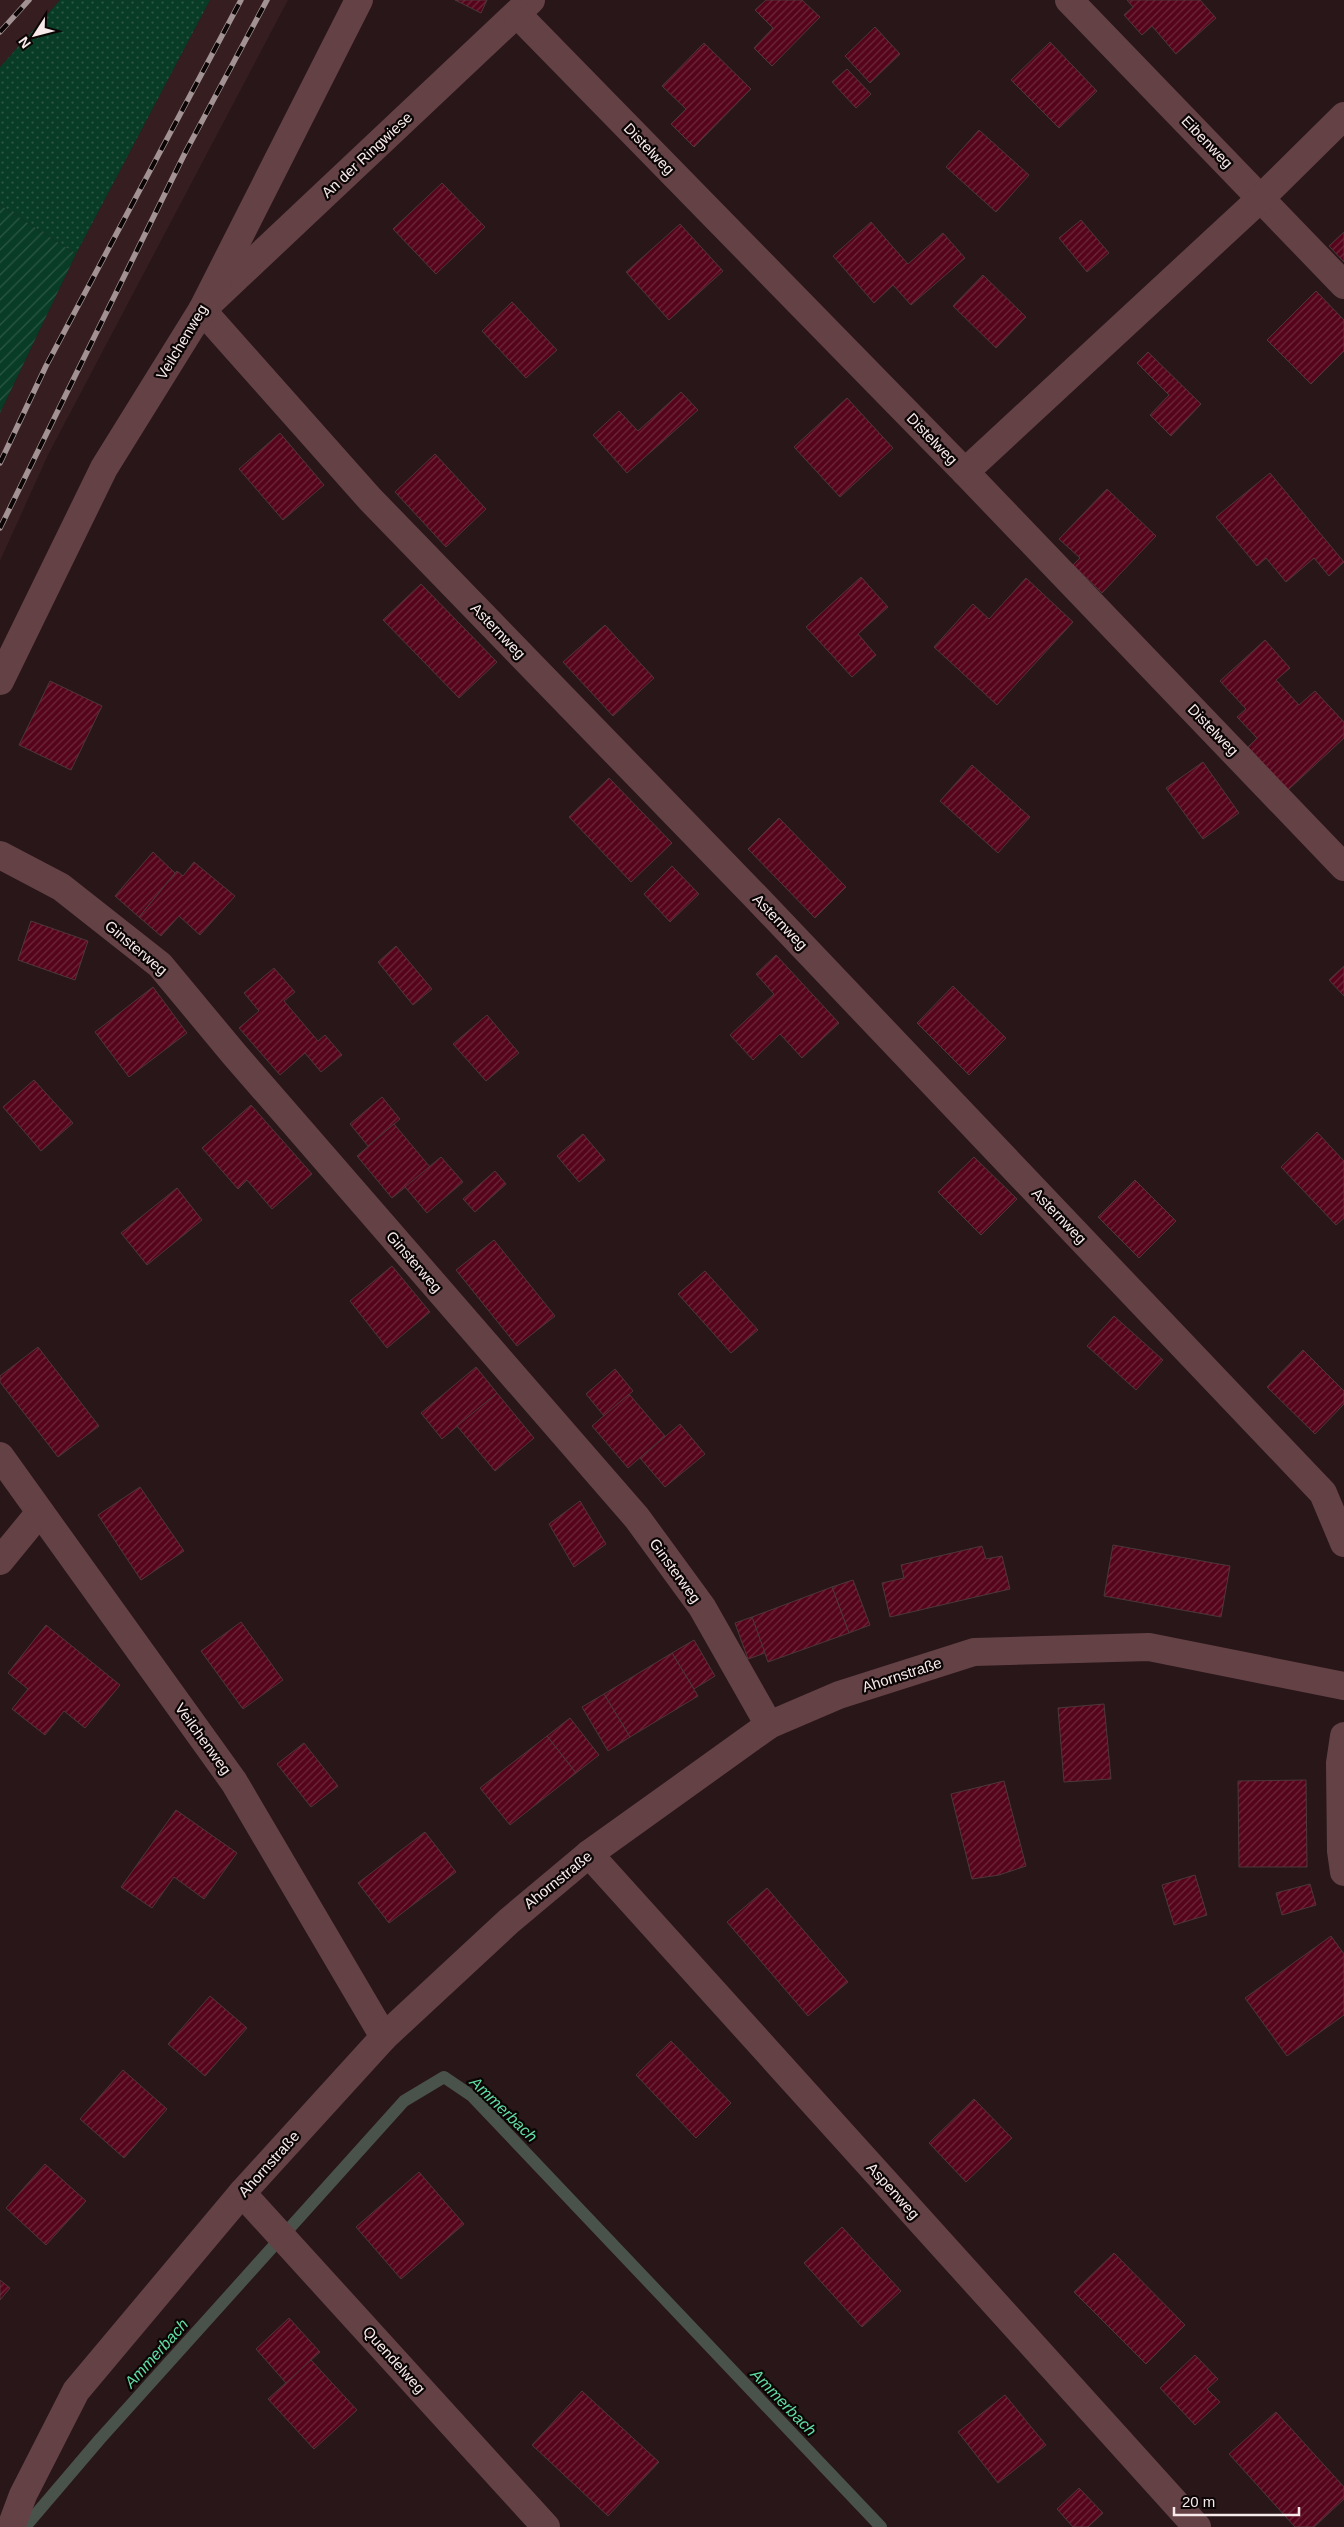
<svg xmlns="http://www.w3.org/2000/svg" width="1344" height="2527" font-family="Arial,sans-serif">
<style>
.built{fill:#361d20}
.grass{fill:url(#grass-dots)}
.garden{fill:url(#garden-furrows)}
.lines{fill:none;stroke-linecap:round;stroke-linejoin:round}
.stream{stroke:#4a534b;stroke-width:12}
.building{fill:url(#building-hatch);stroke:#4c3739}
.minor{stroke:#644145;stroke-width:28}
.rail-casing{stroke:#a29294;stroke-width:5.5}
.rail{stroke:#0b0505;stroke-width:4;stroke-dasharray:11;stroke-linecap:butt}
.labels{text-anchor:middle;stroke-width:4.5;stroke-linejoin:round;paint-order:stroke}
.street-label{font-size:15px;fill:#f8eaeb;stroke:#0b0505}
.water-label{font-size:16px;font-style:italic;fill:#61dda3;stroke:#0b0505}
</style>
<defs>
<pattern id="grass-dots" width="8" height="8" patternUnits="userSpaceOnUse" patternTransform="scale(1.25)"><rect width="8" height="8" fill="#083c26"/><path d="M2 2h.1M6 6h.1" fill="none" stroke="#2d5846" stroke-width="1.8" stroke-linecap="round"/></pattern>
<pattern id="garden-furrows" width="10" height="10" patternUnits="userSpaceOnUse" patternTransform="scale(1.25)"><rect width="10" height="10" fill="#083c26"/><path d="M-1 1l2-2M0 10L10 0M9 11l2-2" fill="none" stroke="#2d5846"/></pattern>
<pattern id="building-hatch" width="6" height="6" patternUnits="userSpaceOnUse" patternTransform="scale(1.25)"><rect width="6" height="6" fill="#55041c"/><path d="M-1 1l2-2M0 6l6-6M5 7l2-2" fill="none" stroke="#6e293d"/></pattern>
</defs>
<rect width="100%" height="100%" fill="#281618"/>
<g class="built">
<path d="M0 0H60L0 67Z"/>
<path d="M210 0H288L48 455 0 561V413L76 254Z"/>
</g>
<path class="grass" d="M60 0H210L76 254 0 205V67Z"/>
<path class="garden" d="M0 205 76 254 0 413Z"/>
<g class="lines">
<path class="stream" d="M25 2527 100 2439 404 2101 444 2077 472 2096 881 2527"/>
</g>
<g class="building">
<path d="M455 0H487L481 13Z"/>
<path d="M766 0H802L820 17 772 66 754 48 773 28 755 10Z"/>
<path d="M1127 0H1200L1216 18 1176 54 1152 26 1142 35 1124 15 1133 7Z"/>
<path d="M875 27 900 54 870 83 845 56Z"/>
<path d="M1050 42 1097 91 1059 128 1011 80Z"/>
<path d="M704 43 751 89 694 147 671 124 686 109 662 86Z"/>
<path d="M847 69 871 94 856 108 832 82Z"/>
<path d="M979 130 1029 175 996 212 946 167Z"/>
<path d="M442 183 485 227 436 274 393 229Z"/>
<path d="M1081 220 1109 253 1087 272 1059 238Z"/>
<path d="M871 222 908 264 943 233 965 258 911 305 893 285 874 303 833 256Z"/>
<path d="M680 224 723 271 669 320 626 272Z"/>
<path d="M1344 232V262L1329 246Z"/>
<path d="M983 275 1026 317 996 348 953 306Z"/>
<path d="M1316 291 1344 320V351L1311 384 1267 340Z"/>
<path d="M512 302 557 350 526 378 482 331Z"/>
<path d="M1148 352 1201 404 1171 436 1150 415 1169 395 1137 363Z"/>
<path d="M681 392 698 410 627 473 593 435 619 411 638 431Z"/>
<path d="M847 398 893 448 840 497 794 447Z"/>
<path d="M280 433 324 485 283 520 239 469Z"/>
<path d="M435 454 486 509 446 547 395 492Z"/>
<path d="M1270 473 1344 562 1329 576 1314 558 1286 582 1266 558 1257 566 1216 517Z"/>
<path d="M1107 489 1156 536 1102 593 1073 565 1080 558 1059 539Z"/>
<path d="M861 577 888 607 858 634 876 655 852 677 806 627Z"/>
<path d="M1026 578 1073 622 997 705 934 647 973 604 989 619Z"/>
<path d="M421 584 497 662 459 698 383 620Z"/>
<path d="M605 625 654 678 613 716 563 662Z"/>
<path d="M1265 640 1290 668 1276 680 1299 705 1315 691 1344 722V738L1288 790 1248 747 1257 738 1237 717 1246 709 1220 681Z"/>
<path d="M50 681 102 706 71 770 19 745Z"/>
<path d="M1203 762 1239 813 1203 839 1166 788Z"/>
<path d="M972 765 1030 817 998 853 940 801Z"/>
<path d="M609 778 672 843 631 882 569 817Z"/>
<path d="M779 818 846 887 815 918 748 849Z"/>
<path d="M153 852 175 873 139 917 115 896Z"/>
<path d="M194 862 235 896 200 935 179 916 161 936 139 917 177 871 183 876Z"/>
<path d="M672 866 699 894 670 922 644 894Z"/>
<path d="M31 921 88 941 75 980 18 960Z"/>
<path d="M396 946 432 989 413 1005 378 962Z"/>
<path d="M776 955 839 1023 802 1058 780 1034 753 1060 730 1035 774 994 756 974Z"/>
<path d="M1344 966V996L1329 980Z"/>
<path d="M274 968 295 992 284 1001 318 1041 325 1035 342 1055 321 1072 305 1053 280 1075 239 1028 259 1011 244 993Z"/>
<path d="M953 986 1006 1038 969 1075 917 1023Z"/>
<path d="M153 987 187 1033 129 1077 95 1032Z"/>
<path d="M487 1015 519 1053 486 1081 453 1044Z"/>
<path d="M34 1080 73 1123 41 1151 3 1107Z"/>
<path d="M382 1097 400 1119 368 1146 350 1124Z"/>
<path d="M251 1105 312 1174 272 1209 247 1180 238 1189 202 1148Z"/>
<path d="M394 1124 430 1167 392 1198 357 1156Z"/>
<path d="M1317 1132 1344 1161V1218L1336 1225 1281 1167Z"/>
<path d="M583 1134 605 1160 579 1182 557 1156Z"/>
<path d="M441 1157 463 1182 427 1213 405 1187Z"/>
<path d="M974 1157 1017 1199 981 1235 938 1192Z"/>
<path d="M495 1171 506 1184 475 1212 463 1199Z"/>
<path d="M1135 1180 1176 1221 1139 1258 1098 1217Z"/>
<path d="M177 1188 202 1220 147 1265 121 1233Z"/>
<path d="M494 1240 555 1316 517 1346 456 1270Z"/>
<path d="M392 1266 430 1312 387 1348 350 1301Z"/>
<path d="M705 1271 758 1330 731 1353 678 1294Z"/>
<path d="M1114 1316 1163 1360 1136 1390 1087 1346Z"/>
<path d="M38 1347 99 1426 58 1457 0 1382V1376Z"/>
<path d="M1303 1350 1344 1391V1404L1315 1434 1267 1387Z"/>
<path d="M476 1367 497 1393 442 1439 421 1413Z"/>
<path d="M615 1369 633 1391 604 1416 586 1394Z"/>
<path d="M497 1393 534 1438 495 1471 457 1426Z"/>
<path d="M629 1394 665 1436 628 1468 592 1426Z"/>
<path d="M680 1424 705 1454 665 1487 640 1458Z"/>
<path d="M140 1487 184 1551 141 1580 98 1515Z"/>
<path d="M580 1501 606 1544 574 1567 549 1524Z"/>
<path d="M1113 1545 1230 1566 1221 1617 1104 1596Z"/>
<path d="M982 1546 986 1559 1002 1556 1010 1589 890 1617 882 1583 904 1578 901 1565Z"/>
<path d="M853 1580 870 1625 849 1633 832 1587Z"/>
<path d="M832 1587 849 1633 768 1662 752 1617Z"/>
<path d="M752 1617 765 1653 748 1659 735 1623Z"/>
<path d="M241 1622 283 1680 243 1709 201 1651Z"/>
<path d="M46 1625 120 1685 85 1728 64 1711 45 1735 12 1709 28 1689 8 1673Z"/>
<path d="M694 1640 715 1676 694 1689 672 1653Z"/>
<path d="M672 1653 698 1696 630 1737 604 1694Z"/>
<path d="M604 1694 630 1737 608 1751 582 1707Z"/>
<path d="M1104 1704 1111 1779 1064 1782 1058 1708Z"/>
<path d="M570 1718 599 1755 576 1773 547 1736Z"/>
<path d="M547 1736 576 1773 510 1825 480 1788Z"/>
<path d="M304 1743 338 1786 311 1807 277 1764Z"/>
<path d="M1306 1780 1307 1867H1239L1238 1781Z"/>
<path d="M1004 1781 1026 1866 999 1875 972 1879 951 1794Z"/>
<path d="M176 1810 237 1853 204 1899 174 1877 152 1908 121 1887Z"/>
<path d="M425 1832 456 1872 389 1923 358 1883Z"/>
<path d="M1195 1875 1207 1915 1174 1925 1162 1885Z"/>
<path d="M1310 1884 1316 1905 1282 1915 1276 1893Z"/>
<path d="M767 1888 848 1982 808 2016 727 1922Z"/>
<path d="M1331 1936 1344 1954V2015L1287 2056 1245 1998Z"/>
<path d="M210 1996 247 2028 205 2076 168 2044Z"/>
<path d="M671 2041 731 2103 696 2138 636 2075Z"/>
<path d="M123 2070 167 2109 124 2158 80 2119Z"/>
<path d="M974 2099 1012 2138 966 2182 929 2143Z"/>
<path d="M45 2164 86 2201 46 2245 6 2208Z"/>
<path d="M419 2172 464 2224 401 2279 356 2227Z"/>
<path d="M842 2227 901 2291 862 2327 804 2263Z"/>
<path d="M1114 2253 1185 2325 1146 2364 1074 2292Z"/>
<path d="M0 2280 10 2288 0 2300Z"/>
<path d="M289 2318 320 2352 286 2383 256 2349Z"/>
<path d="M1195 2355 1218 2379 1207 2389 1220 2402 1195 2425 1160 2388Z"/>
<path d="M311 2360 357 2410 314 2449 268 2399Z"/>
<path d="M582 2391 659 2462 608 2516 532 2445Z"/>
<path d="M1005 2395 1046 2445 998 2483 958 2432Z"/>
<path d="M1276 2412 1344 2487V2499L1314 2527H1295L1229 2454Z"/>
<path d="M1079 2488 1103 2513 1088 2527H1073L1057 2509Z"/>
</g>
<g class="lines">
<g class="minor">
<path d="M531 0 202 310 370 499 756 897 1323 1493 1344 1543"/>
<path d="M1069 0 1344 285"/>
<path d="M517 14 965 472 1344 867"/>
<path d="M965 472 1261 198 1344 116"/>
<path d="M0 681 104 468 202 310 359 0"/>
<path d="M0 855 61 887 160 965 234 1054 637 1518 702 1607 769 1725"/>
<path d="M0 1456 234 1782 384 2037"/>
<path d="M0 1561 40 1512"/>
<path d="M1344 1736 1340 1763 1341 1851 1344 1872"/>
<path d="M589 1854 1197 2527"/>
<path d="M242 2193 546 2527"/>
<path d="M11 2527 23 2495 76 2391 242 2193 384 2037 509 1921 589 1854 769 1725 839 1695 974 1652 1149 1647 1344 1686"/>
</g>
<g class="rail-casing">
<g id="rail">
<path d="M0 32 29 0"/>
<path d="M0 463 46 366 241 0"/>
<path d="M0 528 186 151 267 0"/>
</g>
</g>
<use href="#rail" class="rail"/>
</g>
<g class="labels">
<g class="street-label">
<text transform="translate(1207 142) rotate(46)" y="5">Eibenweg</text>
<text transform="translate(649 149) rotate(46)" y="5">Distelweg</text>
<text transform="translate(367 155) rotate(-43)" y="5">An der Ringwiese</text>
<text transform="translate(182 342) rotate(-59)" y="5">Veilchenweg</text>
<text transform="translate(932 439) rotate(46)" y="5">Distelweg</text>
<text transform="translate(498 631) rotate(46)" y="5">Asternweg</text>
<text transform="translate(1213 730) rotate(46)" y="5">Distelweg</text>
<text transform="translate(780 922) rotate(46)" y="5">Asternweg</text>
<text transform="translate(136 948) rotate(40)" y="5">Ginsterweg</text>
<text transform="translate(1059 1216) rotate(46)" y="5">Asternweg</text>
<text transform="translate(414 1262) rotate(49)" y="5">Ginsterweg</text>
<text transform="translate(675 1571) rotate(54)" y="5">Ginsterweg</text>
<text transform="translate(902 1675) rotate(-18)" y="5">Ahornstraße</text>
<text transform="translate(203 1739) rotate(54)" y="5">Veilchenweg</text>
<text transform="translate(558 1880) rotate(-39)" y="5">Ahornstraße</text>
<text transform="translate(269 2164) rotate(-48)" y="5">Ahornstraße</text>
<text transform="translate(893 2191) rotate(48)" y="5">Aspenweg</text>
<text transform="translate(394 2360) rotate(48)" y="5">Quendelweg</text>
</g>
<g class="water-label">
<text transform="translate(504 2109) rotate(44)" y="6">Ammerbach</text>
<text transform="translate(156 2353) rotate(-48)" y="6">Ammerbach</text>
<text transform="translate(784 2402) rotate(46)" y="6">Ammerbach</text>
</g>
</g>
<g transform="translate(35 35) rotate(234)" stroke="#0b0505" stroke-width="4" paint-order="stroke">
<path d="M0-4L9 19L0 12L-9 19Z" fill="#f8eaeb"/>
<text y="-8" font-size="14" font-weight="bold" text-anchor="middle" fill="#f8eaeb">N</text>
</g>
<path d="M1174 2507v8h125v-8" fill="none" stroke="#f8eaeb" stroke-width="2.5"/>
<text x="1182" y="2507" font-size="15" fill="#f8eaeb" stroke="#0b0505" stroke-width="4" paint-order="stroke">20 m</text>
</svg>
